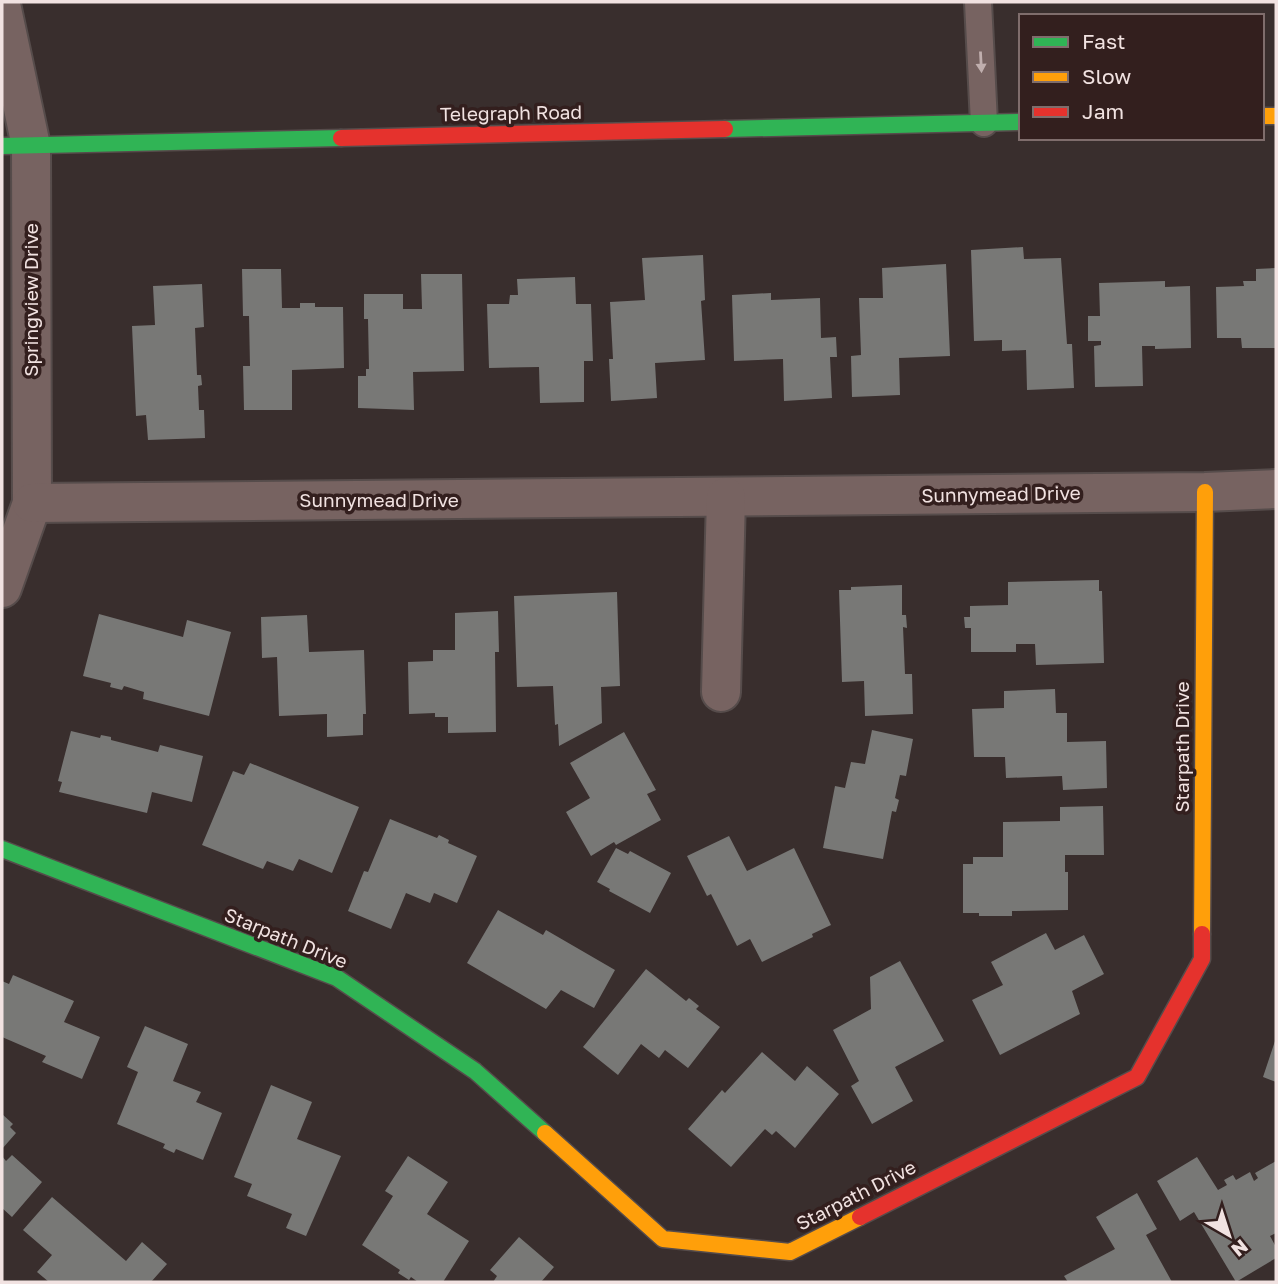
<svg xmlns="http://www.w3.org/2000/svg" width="1278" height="1284" font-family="'Golos Text',sans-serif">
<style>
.building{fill:#787876}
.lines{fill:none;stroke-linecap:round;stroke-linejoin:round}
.lane-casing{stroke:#564c4b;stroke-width:30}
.street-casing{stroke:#564c4b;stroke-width:42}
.fast-casing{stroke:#564c4b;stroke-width:19}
.slow-casing{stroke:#564c4b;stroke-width:19}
.jam-casing{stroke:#564c4b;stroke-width:19}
.lane{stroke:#776361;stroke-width:26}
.street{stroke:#776361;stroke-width:38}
.fast{stroke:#30b455;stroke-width:16}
.slow{stroke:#ff9f0a;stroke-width:16}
.jam{stroke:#e5322d;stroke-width:16}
.oneway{fill:#c0afae}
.labels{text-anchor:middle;stroke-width:7;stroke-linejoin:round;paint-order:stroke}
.street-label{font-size:19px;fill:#f1e2e1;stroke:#331f1e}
</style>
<rect width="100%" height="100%" fill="#392e2d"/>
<g class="building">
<path d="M1023 247 1024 259 1061 258 1067 344H1072L1074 388 1027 390 1026 350 1002 351V340L974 341 971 250Z"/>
<path d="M703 255 705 300 701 301 705 360 655 363 657 398 611 401 609 359H613L610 302 645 300 642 258Z"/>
<path d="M946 264 950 356 899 358 900 395 852 397 851 356 861 355 859 298H883L882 268Z"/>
<path d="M1276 268V348H1242L1241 338H1217L1216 287 1244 286 1243 281H1256V269Z"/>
<path d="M242 269H281L282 308H300V303H315V307H343L344 368 292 370V410H244L243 366H250L249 316H243Z"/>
<path d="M421 274H462L464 371 413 372 414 410 358 408V376H366V369H369L368 319H364V294H403V309H422Z"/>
<path d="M575 277 576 304H591L593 361H584V402L540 403 539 367 489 368 487 304H509L510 295H518L517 279Z"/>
<path d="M1165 281V287L1190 286 1191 348 1155 349V346H1142L1143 386 1095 387 1094 346 1101 345V341H1088V316H1100L1099 283Z"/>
<path d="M202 284 204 327 195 328 197 375H201L202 385 198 386 199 410H204L205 438 148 440 146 415 136 416 132 326 155 325 153 286Z"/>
<path d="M771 293V300L820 298 821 338 836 337 837 357H830L832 398 784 401 783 359 734 361 732 295Z"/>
<path d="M1099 580V591H1102L1104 663 1036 665 1035 644H1016V652H971V628H965L964 617H970V606L1008 605V582Z"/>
<path d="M902 585V615H906L907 628 903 627 905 674H912L913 714 865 716 864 681 842 682 839 590H851V587Z"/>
<path d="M617 592 620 686 601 687 602 723 559 746 558 724 555 725 553 686 517 687 514 596Z"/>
<path d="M498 611 499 652H495L496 732 448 733V717H435V713L409 714 408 662 433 661V650H455V613Z"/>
<path d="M99 614 183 637 187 620 231 632 209 716 143 699 144 692 124 686 122 690 110 687 111 683 83 676Z"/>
<path d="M307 615 309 652 364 650 366 714H363V735L327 737V714L279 716 277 657 262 658 261 617Z"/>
<path d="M1055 689 1056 713H1067V742L1106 741 1107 788 1063 790 1062 776 1006 778 1005 757H974L972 709 1004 708V691Z"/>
<path d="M872 730 913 739 906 776 900 775 895 798 899 800 896 812 892 811 883 859 823 848 835 786 845 788 851 762 865 764Z"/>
<path d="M71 731 100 738 101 735 111 737V740L158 752 160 745 203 756 192 802 152 792 147 813 59 792 62 782 58 781Z"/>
<path d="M624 732 656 790 647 794 661 820 616 845 614 842 591 856 566 812 590 798 570 763Z"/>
<path d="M250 763 359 807 332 873 299 859 293 871 267 861 263 869 202 845 233 771 244 775Z"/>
<path d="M1103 806 1104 855H1065V872H1068V910L1012 911V916H979V913H963V864H973V857H1003V822L1060 821V807Z"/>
<path d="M390 819 437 838 439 835 449 840 448 843 477 856 457 903 434 893 430 903 406 893 391 929 348 911 364 871 368 872Z"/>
<path d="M729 836 747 871 794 848 831 925 812 934 813 937 762 962 750 939 737 946 711 894 707 896 687 856Z"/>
<path d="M616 848 628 854 630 851 671 873 650 913 609 891 610 889 597 882Z"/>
<path d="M498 910 543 935 546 930 615 970 594 1008 561 990 546 1009 467 963Z"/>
<path d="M1046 933 1055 950 1084 935 1104 974 1072 991 1080 1014 1000 1055 972 1000 1003 985 991 962Z"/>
<path d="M900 961 944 1041 895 1067 913 1101 872 1124 851 1086 859 1081 833 1030 871 1009 870 977Z"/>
<path d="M646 969 686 1001 689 998 699 1006 696 1009 720 1027 688 1068 665 1050 659 1058 641 1044 618 1075 583 1047Z"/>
<path d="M13 975 74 1001 64 1022 100 1037 82 1079 42 1062 46 1056 2 1037V981L9 984Z"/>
<path d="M145 1026 188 1044 173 1081 201 1092 196 1102 222 1113 203 1160 176 1149 174 1153 163 1148 165 1144 117 1124 138 1072 127 1067Z"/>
<path d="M1276 1038V1082L1263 1077Z"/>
<path d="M762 1052 795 1081 807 1066 839 1094 795 1148 776 1131 772 1135 765 1129 731 1167 688 1129 722 1090 725 1093Z"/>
<path d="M271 1085 312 1102 297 1139 341 1156 306 1236 286 1228 292 1214 247 1196 252 1184 234 1177Z"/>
<path d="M2 1114 13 1124 10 1127 16 1133 2 1149Z"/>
<path d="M12 1155 42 1182 12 1217 2 1208V1156L6 1161Z"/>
<path d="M408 1156 448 1182 427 1214 469 1241 443 1282H418L411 1277 409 1280 398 1273 400 1270 362 1245 393 1196 385 1191Z"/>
<path d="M1197 1157 1218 1190 1227 1185 1224 1180 1233 1175 1236 1180 1250 1172 1254 1181 1258 1178 1255 1173 1276 1161V1233L1270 1236 1276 1247V1258L1236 1282 1194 1212 1180 1221 1157 1181Z"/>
<path d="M1137 1193 1157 1229 1146 1235 1172 1282H1068L1064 1276 1115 1249 1096 1217Z"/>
<path d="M52 1197 126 1261 142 1242 167 1264 151 1282H49L37 1272 52 1255 23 1230Z"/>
<path d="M519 1237 554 1267 541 1282H493L497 1276 490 1270Z"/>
</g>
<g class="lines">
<g class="lane-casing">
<path id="lane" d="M978 2 984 123"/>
</g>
<g class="street-casing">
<g id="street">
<path d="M2 9 31 146 32 503 2 588"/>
<path d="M32 503 1205 492 1276 489"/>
<path d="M721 692 726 497"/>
</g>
</g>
<g class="fast-casing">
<g id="fast">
<path d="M725 129 1021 122"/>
<path d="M2 146 341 138"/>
<path d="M2 849 337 978 475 1071 545 1133"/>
</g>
</g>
<g class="slow-casing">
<g id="slow">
<path d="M1262 116H1276"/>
<path d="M1202 934 1205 492"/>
<path d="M545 1133 663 1239 790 1252 860 1217"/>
</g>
</g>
<g class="jam-casing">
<g id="jam">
<path d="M341 138 725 129"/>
<path d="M860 1217 1137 1077 1202 959V934"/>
</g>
</g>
<use href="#lane" class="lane"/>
<use href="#street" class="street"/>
<use href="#fast" class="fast"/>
<use href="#slow" class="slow"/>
<use href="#jam" class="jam"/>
</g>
<defs><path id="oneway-solid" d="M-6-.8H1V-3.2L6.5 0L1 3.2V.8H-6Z" transform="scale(1.75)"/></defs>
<use class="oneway" href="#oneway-solid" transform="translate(981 62) rotate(87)"/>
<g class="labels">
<g class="street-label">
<text transform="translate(511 113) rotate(-1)" y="7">Telegraph Road</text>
<text transform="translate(31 300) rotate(-90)" y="7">Springview Drive</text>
<text transform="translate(1001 494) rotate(-1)" y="7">Sunnymead Drive</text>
<text x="379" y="507">Sunnymead Drive</text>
<text transform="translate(1182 747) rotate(-90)" y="7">Starpath Drive</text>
<text transform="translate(286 938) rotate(22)" y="7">Starpath Drive</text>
<text transform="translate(856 1195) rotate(-27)" y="7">Starpath Drive</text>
</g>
</g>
<rect width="1278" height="1284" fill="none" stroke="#f1e2e1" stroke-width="7"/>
<rect x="1019" y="14" width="245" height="126" fill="#331f1e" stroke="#7f6d6c" stroke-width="2"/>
<rect x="1033" y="37" width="35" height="10" fill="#30b455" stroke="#7f6d6c" stroke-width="2"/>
<text x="1082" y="49" font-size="21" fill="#f1e2e1">Fast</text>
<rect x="1033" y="72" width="35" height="10" fill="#ff9f0a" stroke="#7f6d6c" stroke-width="2"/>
<text x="1082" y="84" font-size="21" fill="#f1e2e1">Slow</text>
<rect x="1033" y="107" width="35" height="10" fill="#e5322d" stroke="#7f6d6c" stroke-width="2"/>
<text x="1082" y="119" font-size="21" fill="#f1e2e1">Jam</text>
<g transform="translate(1229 1235) rotate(141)" stroke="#331f1e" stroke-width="5" paint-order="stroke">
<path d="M0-5L12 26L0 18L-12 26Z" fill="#f1e2e1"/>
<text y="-10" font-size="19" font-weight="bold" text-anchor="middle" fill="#f1e2e1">N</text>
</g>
</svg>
